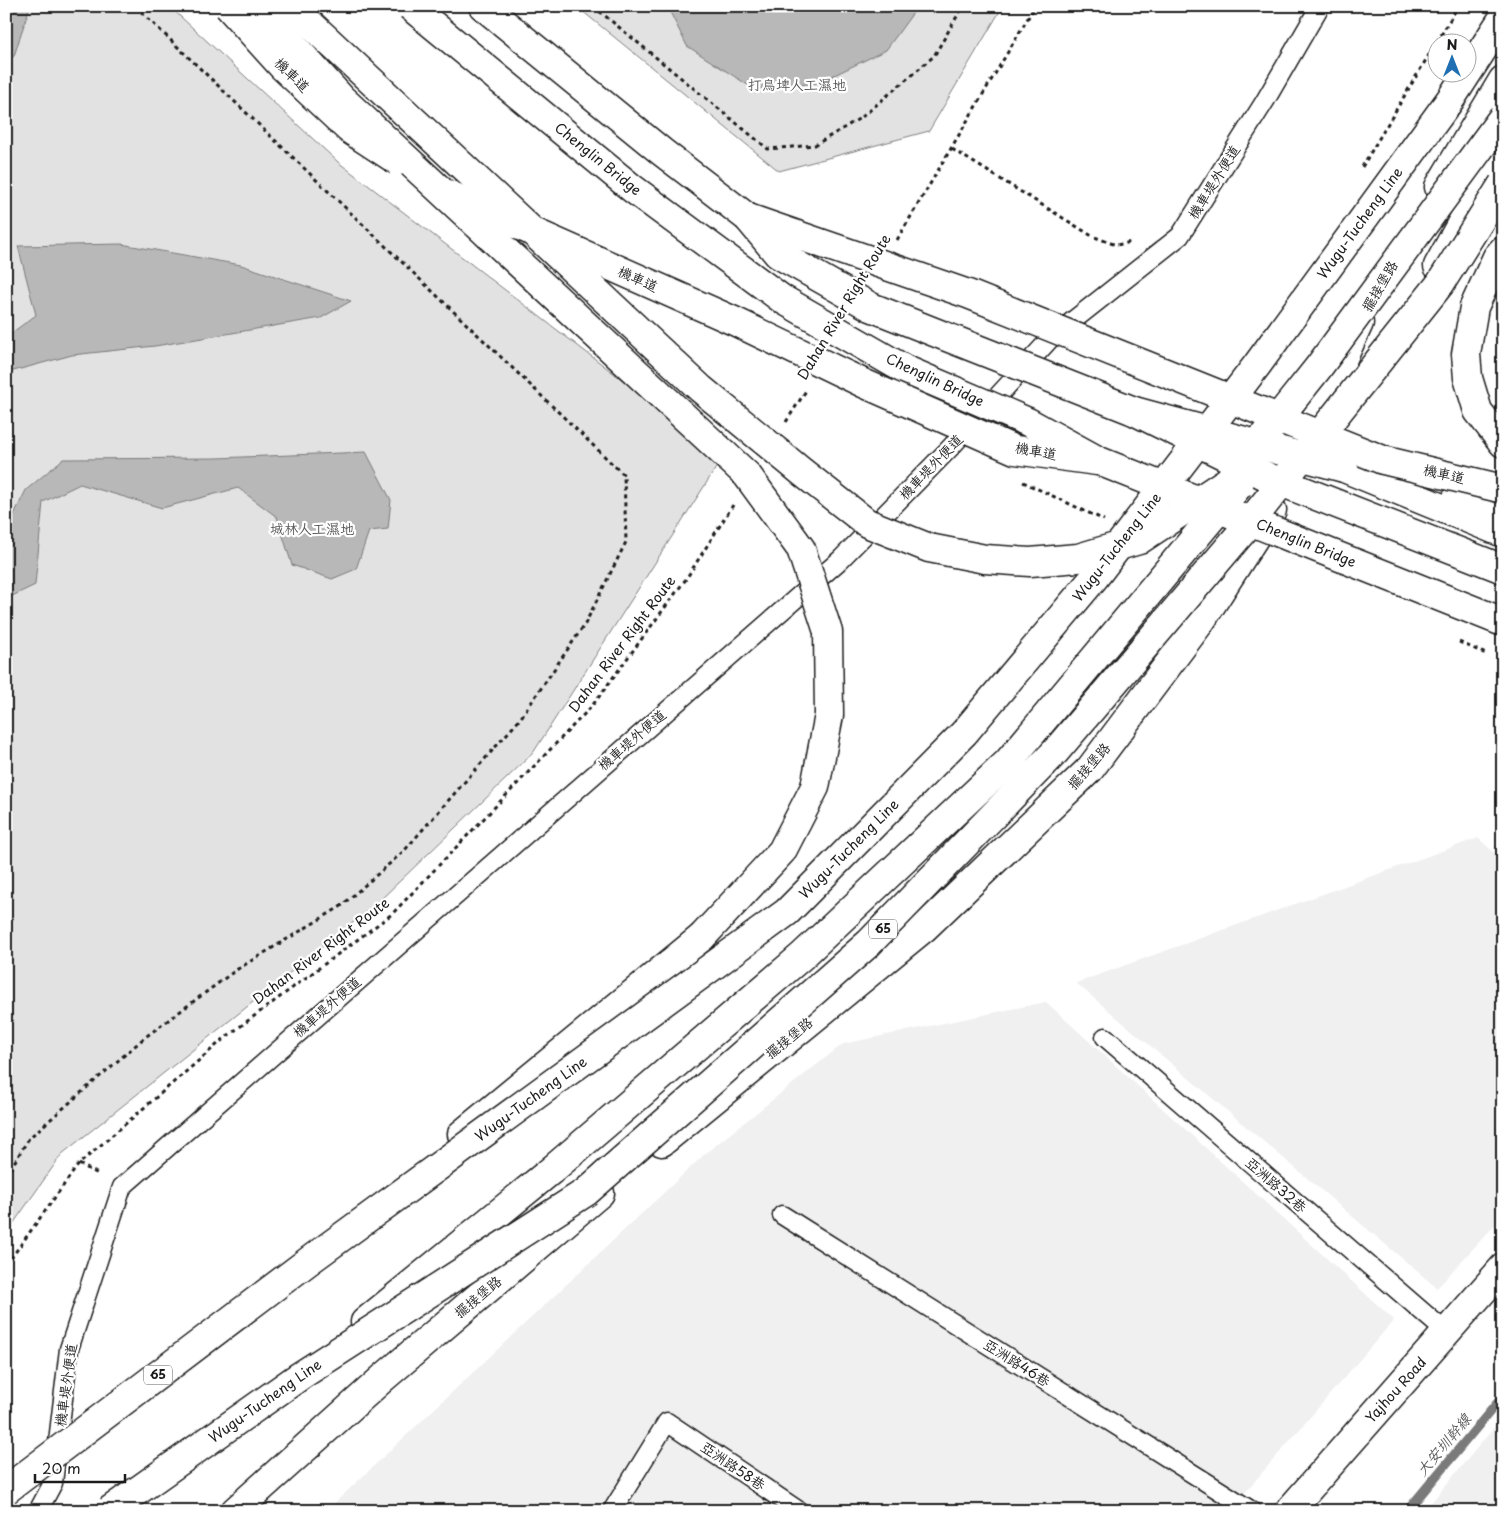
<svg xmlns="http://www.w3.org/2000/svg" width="1509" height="1517" font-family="'Playpen Sans','LXGW WenKai TC',sans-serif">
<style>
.built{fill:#f0f0f0}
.green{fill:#e2e2e2;stroke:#7f7f7f}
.water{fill:#b8b8b8;stroke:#7a7a7a}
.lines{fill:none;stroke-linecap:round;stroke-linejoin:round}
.stream{stroke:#7a7a7a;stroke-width:9}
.service-casing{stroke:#1c1c1c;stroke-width:21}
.tertiary-casing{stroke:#1c1c1c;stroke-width:31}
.trunk-casing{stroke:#1c1c1c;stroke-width:31}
.path{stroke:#1c1c1c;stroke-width:3;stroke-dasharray:4 4;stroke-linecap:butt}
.service{stroke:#fff;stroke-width:18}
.tertiary{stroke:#fff;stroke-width:28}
.trunk{stroke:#fff;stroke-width:28}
.minor-bridge-casing{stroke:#1c1c1c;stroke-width:31;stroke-linecap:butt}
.tertiary-bridge-casing{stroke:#1c1c1c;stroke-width:31;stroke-linecap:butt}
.trunk-bridge-casing{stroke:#1c1c1c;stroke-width:31;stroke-linecap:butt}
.minor-bridge{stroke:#fff;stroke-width:28}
.tertiary-bridge{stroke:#fff;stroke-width:28}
.trunk-bridge{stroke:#fff;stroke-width:28}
.labels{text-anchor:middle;stroke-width:4.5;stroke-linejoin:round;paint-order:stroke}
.shield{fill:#fff;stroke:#606060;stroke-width:1}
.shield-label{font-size:12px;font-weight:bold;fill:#1c1c1c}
.street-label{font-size:14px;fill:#1c1c1c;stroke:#fff}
.park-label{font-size:14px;fill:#575757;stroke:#fff}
.water-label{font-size:15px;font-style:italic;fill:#5a5a5a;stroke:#fff}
</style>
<rect width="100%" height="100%" fill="#fff"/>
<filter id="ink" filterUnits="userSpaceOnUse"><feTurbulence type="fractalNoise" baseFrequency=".02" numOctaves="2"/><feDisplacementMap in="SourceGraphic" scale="10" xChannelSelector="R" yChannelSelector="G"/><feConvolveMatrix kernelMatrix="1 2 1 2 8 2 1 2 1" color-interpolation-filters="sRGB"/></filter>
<g filter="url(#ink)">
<g class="built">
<path d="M1478 838 1503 861V1216L1437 1288 1076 983Z"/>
<path d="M1046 1002 1394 1320 1229 1511H326L707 1152 843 1044Z"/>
<path d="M1503 1417V1511H1424Z"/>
</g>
<g class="green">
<path d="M6 6H169L338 162 723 457 533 753 375 905 62 1154 6 1234Z"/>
<path d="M576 6H1003L929 131 779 171Z"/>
</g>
<g class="water">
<path d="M6 6H30L14 56 6 63Z"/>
<path d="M667 6H918L886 50 818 83 754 89 687 46Z"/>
<path d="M121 244 241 265 351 301 321 318 155 346 72 355 6 373V337L36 315 18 246Z"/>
<path d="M366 452 391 500 388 529 369 531 356 569 332 579 292 565 277 517 238 488 162 508 80 484 43 502 35 585 6 599V531L26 490 63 459 217 458Z"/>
</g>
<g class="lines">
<path class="stream" d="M1407 1511 1503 1396"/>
<g class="service-casing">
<g id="service">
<path d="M1105 1037 1447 1333"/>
<path d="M782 1215 1252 1511"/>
<path d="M38 1511 53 1483 69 1349 122 1187 840 560 950 448 1051 338 1180 236 1265 101 1320 6"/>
<path d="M612 1511 667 1422 799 1511"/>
</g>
</g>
<g class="tertiary-casing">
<g id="tertiary">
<path d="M483 6 662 152 748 218"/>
<path d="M1439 187 1503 80"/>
<path d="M1438 266 1503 148"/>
<path d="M1300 452 1359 323"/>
<path d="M662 1142 924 928 1090 769 1201 621 1272 510"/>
<path d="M235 1511 383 1378 600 1193"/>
<path d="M1289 1511 1503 1268"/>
</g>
</g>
<g class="trunk-casing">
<g id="trunk">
<path d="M1503 250 1497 257 1474 307 1466 354 1468 378 1478 411 1503 443"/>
<path d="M1344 468 1503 533"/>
<path d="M1457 498 1503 510"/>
<path d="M462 1134 702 937"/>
<path d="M365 1322 553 1169"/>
</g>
</g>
<g class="path">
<path d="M593 6 768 149 815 145 862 117 934 56 963 6"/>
<path d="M1437 42 1458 6"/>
<path d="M952 149 1092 236 1116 245 1132 242"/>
<path d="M1362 167 1436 43"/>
<path d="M897 240 1035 6"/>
<path d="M786 422 807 389"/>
<path d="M1023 482 1104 520"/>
<path d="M1459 642 1486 654"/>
<path d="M79 1164 100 1175"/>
<path d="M6 1176 29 1138 144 1038 236 970 340 907 404 851 520 719 585 624 626 542 624 475 135 6"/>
<path d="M6 1265 79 1164 226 1037 392 914 592 706 686 579 733 505"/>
</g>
<use href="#service" class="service"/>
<use href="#tertiary" class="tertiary"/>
<use href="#trunk" class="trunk"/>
<g class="minor-bridge-casing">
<g id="minor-bridge">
<path d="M228 6 282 66 349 129 398 161"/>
<path d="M448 194 734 321 863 383 1015 450 1097 461"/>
<path d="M748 218 968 294 1383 460 1503 489"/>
</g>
</g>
<g class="tertiary-bridge-casing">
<g id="tertiary-bridge">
<path d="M410 6 633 189 782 299 904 369 1028 422 1099 461 1503 622"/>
<path d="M748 218 778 254 871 307 1134 411 1268 477 1503 569"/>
</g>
</g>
<g class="trunk-bridge-casing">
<g id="trunk-bridge">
<path d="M257 6 341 98 747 475 801 549 828 632 829 715 815 787 782 851 702 937"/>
<path d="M291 6 701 389 802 472 867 523 929 548 985 559 1030 562 1078 558 1139 540 1228 481 1318 368 1503 117"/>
<path d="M1134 411 1344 468"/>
<path d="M553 1169 802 956 1008 762 1239 485"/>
<path d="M6 1490 310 1260 787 912 964 733 1094 578 1257 365 1450 100 1503 18"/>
<path d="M109 1511 300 1376 586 1192 869 943 1055 752 1242 532 1440 284 1503 184"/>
</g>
</g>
<use href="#minor-bridge" class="minor-bridge"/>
<use href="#tertiary-bridge" class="tertiary-bridge"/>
<use href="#trunk-bridge" class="trunk-bridge"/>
</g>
</g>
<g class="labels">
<g class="shield">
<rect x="869" y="919.5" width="28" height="19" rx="4"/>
<rect x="144" y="1365.5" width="28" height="19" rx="4"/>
</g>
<g class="shield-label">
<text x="883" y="933">65</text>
<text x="158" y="1379">65</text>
</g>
<g class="street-label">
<text transform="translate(292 75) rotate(44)" y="5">機車道</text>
<text transform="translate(598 159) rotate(39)" y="5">Chenglin Bridge</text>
<text transform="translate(1214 182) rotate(-58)" y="5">機車堤外便道</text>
<text transform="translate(1360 223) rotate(-54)" y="5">Wugu-Tucheng Line</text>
<text transform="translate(638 279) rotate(24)" y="5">機車道</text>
<text transform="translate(1380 286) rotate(-60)" y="5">擺接堡路</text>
<text transform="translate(844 307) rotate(-59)" y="5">Dahan River Right Route</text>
<text transform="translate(935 380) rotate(25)" y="5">Chenglin Bridge</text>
<text transform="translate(1036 451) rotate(10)" y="5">機車道</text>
<text transform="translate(931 467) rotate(-46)" y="5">機車堤外便道</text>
<text transform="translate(1444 474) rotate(13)" y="5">機車道</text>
<text transform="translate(1306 543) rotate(22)" y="5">Chenglin Bridge</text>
<text transform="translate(1117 547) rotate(-52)" y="5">Wugu-Tucheng Line</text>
<text transform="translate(622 644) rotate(-53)" y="5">Dahan River Right Route</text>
<text transform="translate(632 740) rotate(-41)" y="5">機車堤外便道</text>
<text transform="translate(1089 766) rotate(-49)" y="5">擺接堡路</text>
<text transform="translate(849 849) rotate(-45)" y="5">Wugu-Tucheng Line</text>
<text transform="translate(321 951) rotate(-37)" y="5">Dahan River Right Route</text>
<text transform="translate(327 1007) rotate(-41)" y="5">機車堤外便道</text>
<text transform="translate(789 1038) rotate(-39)" y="5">擺接堡路</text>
<text transform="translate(531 1099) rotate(-36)" y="5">Wugu-Tucheng Line</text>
<text transform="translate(1276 1185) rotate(41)" y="5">亞洲路32巷</text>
<text transform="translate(478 1297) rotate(-40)" y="5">擺接堡路</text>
<text transform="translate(1017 1363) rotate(32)" y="5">亞洲路46巷</text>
<text transform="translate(66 1385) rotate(-82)" y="5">機車堤外便道</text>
<text transform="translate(1396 1390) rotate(-48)" y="5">Yajhou Road</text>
<text transform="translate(265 1401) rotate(-35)" y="5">Wugu-Tucheng Line</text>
<text transform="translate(733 1466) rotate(34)" y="5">亞洲路58巷</text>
</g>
<g class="park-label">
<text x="797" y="90">打鳥埤人工濕地</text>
<text x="312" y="534">城林人工濕地</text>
</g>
<g class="water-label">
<text transform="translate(1444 1445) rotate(-50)" y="5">大安圳幹線</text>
</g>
</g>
<rect width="1509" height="1517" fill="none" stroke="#fff" stroke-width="25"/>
<rect x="12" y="12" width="1484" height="1492" fill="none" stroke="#1c1c1c" stroke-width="2" filter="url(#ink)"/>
<g transform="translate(1452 58)"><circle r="24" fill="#ffffff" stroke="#a4a4a4"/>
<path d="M0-4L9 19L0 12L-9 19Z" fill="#1f6fb2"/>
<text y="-8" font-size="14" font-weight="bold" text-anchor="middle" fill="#1c1c1c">N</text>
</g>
<path d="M35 1474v8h90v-8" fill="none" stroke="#1c1c1c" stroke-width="2.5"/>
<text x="42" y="1474" font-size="15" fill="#1c1c1c" stroke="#ffffff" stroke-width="4" paint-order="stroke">20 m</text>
</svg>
